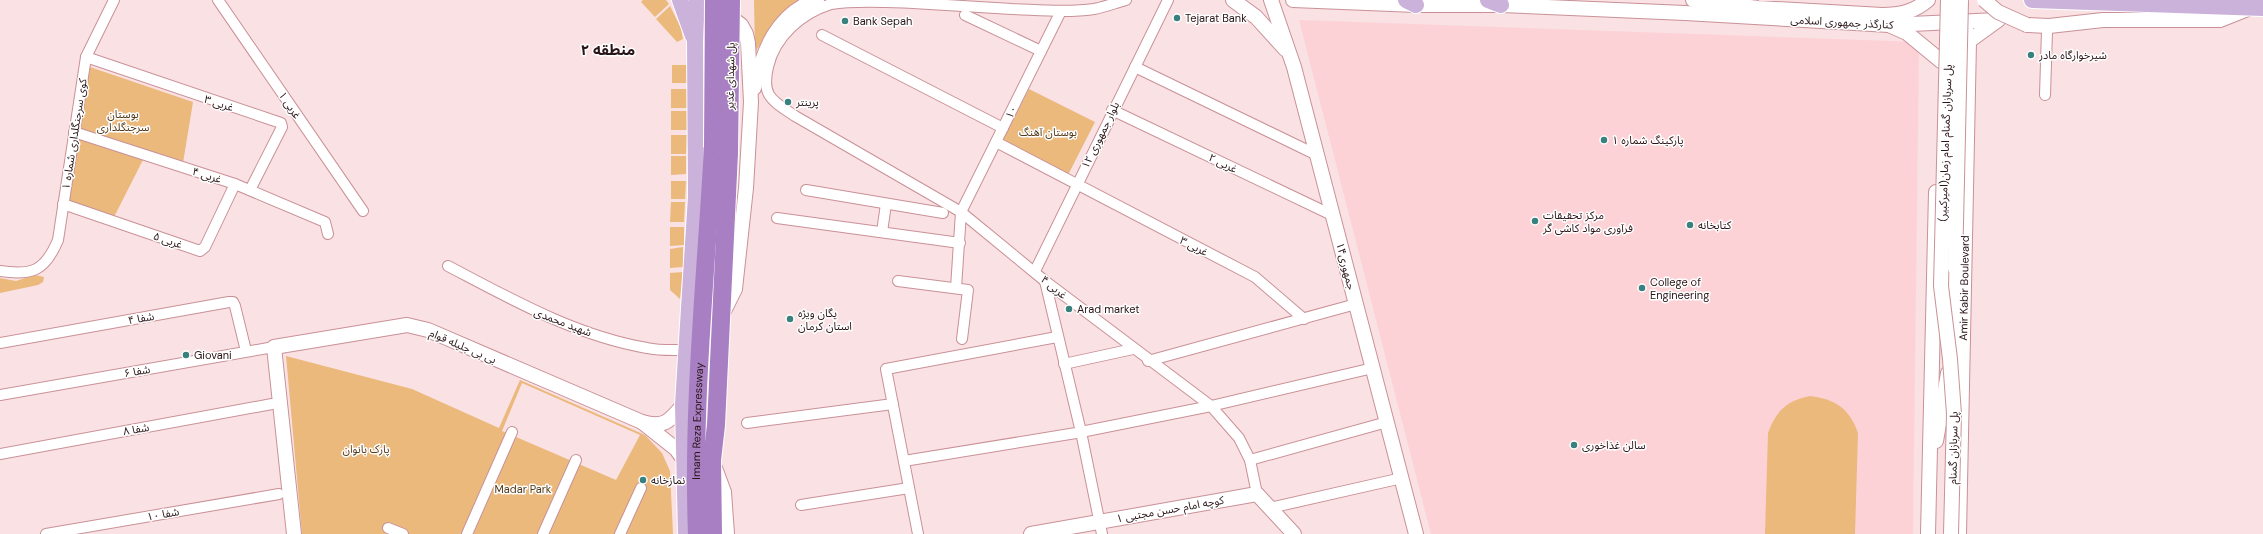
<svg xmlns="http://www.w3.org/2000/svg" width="2263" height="534" font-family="'DM Sans','Noto Sans Arabic',sans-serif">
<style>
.built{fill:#fcd2d6}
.green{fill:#ebb97c;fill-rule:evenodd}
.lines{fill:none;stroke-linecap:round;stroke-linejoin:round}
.street-casing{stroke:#c99197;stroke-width:12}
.secondary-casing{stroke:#c99197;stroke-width:16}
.primary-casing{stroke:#fff;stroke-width:18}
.highway-casing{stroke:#fff;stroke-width:20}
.street{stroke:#fff;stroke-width:10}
.secondary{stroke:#fff;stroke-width:14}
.primary{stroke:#cbb2da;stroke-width:16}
.highway{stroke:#a87fc2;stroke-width:18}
.secondary-bridge-casing{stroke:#c99197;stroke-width:16;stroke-linecap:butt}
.highway-bridge-casing{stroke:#fff;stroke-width:20;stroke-linecap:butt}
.secondary-bridge{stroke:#fff;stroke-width:14}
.highway-bridge{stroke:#a87fc2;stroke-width:18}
.poi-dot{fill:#39817e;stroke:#fff;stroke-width:1.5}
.labels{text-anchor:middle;stroke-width:3;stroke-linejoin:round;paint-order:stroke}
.poi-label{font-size:11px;fill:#291417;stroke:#fff;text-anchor:start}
.street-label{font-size:11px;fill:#291417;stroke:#fff}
.park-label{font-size:11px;fill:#513919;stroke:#fff}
.district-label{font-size:15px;font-weight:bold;fill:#291417;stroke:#fff}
</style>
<rect width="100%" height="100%" fill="#fae1e3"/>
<path class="built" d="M1299 20 1919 42 1913 534H1431Z"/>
<g class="green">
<path d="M643 0H666L669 4 655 17 641 2Z"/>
<path d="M754 0H804L784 11 755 52Z"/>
<path d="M670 6 681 28 683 39 677 42 656 19Z"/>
<path d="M672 65H687L688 83H672Z"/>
<path d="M90 67 193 102 183 163 147 152 114 217 69 203Z"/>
<rect x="671" y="89" width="17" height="19"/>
<path d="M1029 89 1095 122 1068 175 1002 141Z"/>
<path d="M671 111H688L687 130H671Z"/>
<path d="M671 135H687L686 154H671Z"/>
<path d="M671 156H686V174L671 175Z"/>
<path d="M671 181H686L685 199H671Z"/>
<path d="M671 202H685L684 222H670Z"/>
<path d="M670 227H684V245L670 246Z"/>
<path d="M683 247V267L670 268V249Z"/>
<path d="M683 272 680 299 670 290V273Z"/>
<path d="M35 275 44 277 43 282 38 285 0 293V278L16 281Z"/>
<path d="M286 356 412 389 499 428 520 380 645 435 662 453 670 471 673 534H302ZM522 383 640 435 616 480 502 431Z"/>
<path d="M1810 396C1835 399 1849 408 1858 433L1855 534H1765L1768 433C1776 411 1786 401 1810 396Z"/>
</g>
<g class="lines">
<g class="street-casing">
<g id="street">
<path d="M218 0 363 211"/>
<path d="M1126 0C1115 3 1104 7 1094 9 1067 13 1039 10 1012 9 979 7 946 5 913 3 887 2 856 0 831 4 802 13 775 36 768 67 761 97 773 101 795 116L961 212 1045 281 1211 406 1239 438 1250 460 1257 494"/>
<path d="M965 15 1041 51"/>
<path d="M822 35 1003 128"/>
<path d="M86 57 281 123 282 127 250 190"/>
<path d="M1135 67 1317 155"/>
<path d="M2045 95 2047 31"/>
<path d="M1112 110 1334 216"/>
<path d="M74 132 235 184 325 222 328 234"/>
<path d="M996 142 1255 277 1304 319"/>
<path d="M806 190 943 213"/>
<path d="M63 204 200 251 205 247 235 184"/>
<path d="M777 218 960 243"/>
<path d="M882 232 886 204"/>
<path d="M448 266C511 299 576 336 647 348 660 351 674 350 687 350"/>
<path d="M0 271C32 276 45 271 58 240L86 57 114 0"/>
<path d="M1035 271 1168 0"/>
<path d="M898 281 968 290 962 339"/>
<path d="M1045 281 1081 432 1102 534"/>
<path d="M956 288 961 212 1061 11"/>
<path d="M0 343 229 302H233L235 306 246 351"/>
<path d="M1148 361 1356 304"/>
<path d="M1064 364 1133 349"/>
<path d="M0 395 274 347"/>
<path d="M747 423 893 404"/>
<path d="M0 454 272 404"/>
<path d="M1250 460 1387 422"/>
<path d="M904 461 1076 433 1211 406 1373 368"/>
<path d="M801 505 909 488"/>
<path d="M1270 508 1402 478"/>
<path d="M388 528 403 534"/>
<path d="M46 534 279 494"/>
<path d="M467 534 512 432"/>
<path d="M543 534 576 460"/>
<path d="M620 534 641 488"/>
<path d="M918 534 886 369 1057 337"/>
</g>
</g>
<g class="secondary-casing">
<g id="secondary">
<path d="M1233 0 1256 17 1285 49"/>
<path d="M1271 0 1294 67 1416 534"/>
<path d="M1293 0 1416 5H1501L1685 13 1889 25 1998 20"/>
<path d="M1693 0 1758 8 1882 15C1900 15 1914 12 1928 0"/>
<path d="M2027 25 2049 26 2103 20H2220L2250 8"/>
<path d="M1891 26 1907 33 1941 61"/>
<path d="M1950 28H1963L1967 32 1969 41 1959 534"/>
<path d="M1969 41 1998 20"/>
<path d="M695 42 705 23 714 18 724 17 733 19 741 25 746 34 748 43 751 102 746 188 735 289 723 313"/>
<path d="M754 88C763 51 777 13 817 0"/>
<path d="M1953 344 1955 268"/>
<path d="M642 422 676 449 684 460"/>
<path d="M1936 441 1948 373"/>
<path d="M715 468 724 492 727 534"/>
<path d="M294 534 274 347 407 325 428 330 642 422C664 428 669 422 683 405"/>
<path d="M1031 534 1257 494 1294 534"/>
<path d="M1928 534 1936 192"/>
</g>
</g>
<g class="primary-casing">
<g id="primary">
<path d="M680 0 693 36"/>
<path d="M1406 0 1416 5"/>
<path d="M1488 0 1501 5"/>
<path d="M2032 0 2263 8"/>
<path d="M686 534 683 405 696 196 695 42 697 0"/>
</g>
</g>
<g class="highway-casing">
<g id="highway">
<path id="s1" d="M697 534C692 405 706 276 713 147"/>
<path d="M713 534 712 460 716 425 729 153"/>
</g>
</g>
<use href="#street" class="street"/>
<use href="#secondary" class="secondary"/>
<use href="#primary" class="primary"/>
<use href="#highway" class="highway"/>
<g class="secondary-bridge-casing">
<g id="secondary-bridge">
<path d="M1948 0 1941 286 1950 359 1954 414 1951 534"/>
<path d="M1984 0 1998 12 2027 25"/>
<path d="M1955 268 1961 0"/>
</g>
</g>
<g class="highway-bridge-casing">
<g id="highway-bridge">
<path d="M713 147 714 0"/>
<path d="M729 153 731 0"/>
</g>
</g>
<use href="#secondary-bridge" class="secondary-bridge"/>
<use href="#highway-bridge" class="highway-bridge"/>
</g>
<g class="poi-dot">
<circle cx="1177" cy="18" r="4"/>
<circle cx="845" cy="21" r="4"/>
<circle cx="2031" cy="55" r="4"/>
<circle cx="788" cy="102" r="4"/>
<circle cx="1604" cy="140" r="4"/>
<circle cx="1535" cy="221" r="4"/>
<circle cx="1690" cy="225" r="4"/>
<circle cx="1642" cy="288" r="4"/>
<circle cx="1069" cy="309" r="4"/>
<circle cx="790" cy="319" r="4"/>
<circle cx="186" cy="355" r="4"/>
<circle cx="1574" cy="445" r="4"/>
<circle cx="643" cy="480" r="4"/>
</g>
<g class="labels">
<g class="poi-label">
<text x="1185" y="22">Tejarat Bank</text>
<text x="853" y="25">Bank Sepah</text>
<text x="2039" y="59">شیرخوارگاه مادر</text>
<text x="796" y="106">پرینتر</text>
<text x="1612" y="144">پارکینگ شماره ۱</text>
<text x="1543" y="219">مرکز تحقیقات<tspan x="1543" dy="13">فرآوری مواد کاشی گر</tspan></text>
<text x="1698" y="229">کتابخانه</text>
<text x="1650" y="286">College of<tspan x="1650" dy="13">Engineering</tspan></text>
<text x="1077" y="313">Arad market</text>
<text x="798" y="317">یگان ویژه<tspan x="798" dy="13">استان کرمان</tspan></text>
<text x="194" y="359">Giovani</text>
<text x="1582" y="449">سالن غذاخوری</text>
<text x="651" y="484">نمازخانه</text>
</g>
<g class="street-label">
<text transform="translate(1842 22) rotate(3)" y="4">کنارگذر جمهوری اسلامی</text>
<text transform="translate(730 76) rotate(-89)" y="4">پل شهدای غدیر</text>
<text transform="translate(219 103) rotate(18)" y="4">غربی ۳</text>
<text transform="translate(290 105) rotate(56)" y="4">غربی ۱</text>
<text transform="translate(1011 112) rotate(-64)" y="4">۱۰</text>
<text transform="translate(74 134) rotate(-81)" y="4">کوی سرجنگلداری شماره ۱</text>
<text transform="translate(1100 135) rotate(-64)" y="4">بلوار جمهوری ۱۲</text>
<text transform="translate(1945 143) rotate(-88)" y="4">پل سربازان گمنام امام زمان(امیرکبیر)</text>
<text transform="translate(1223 163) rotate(26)" y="4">۲ غربی</text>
<text transform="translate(207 175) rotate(17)" y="4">غربی ۴</text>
<text transform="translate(168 240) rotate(19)" y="4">غربی ۵</text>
<text transform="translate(1194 246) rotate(27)" y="4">۳ غربی</text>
<text transform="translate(1346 266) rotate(76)" y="4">جمهوری۱۴</text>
<text transform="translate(1054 287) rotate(39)" y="4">۴ غربی</text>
<text transform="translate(1964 288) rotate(-89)" y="4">Amir Kabir Boulevard</text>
<text transform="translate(141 318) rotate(-10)" y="4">شفا ۴</text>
<text transform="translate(563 322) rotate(21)" y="4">شهید محمدی</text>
<text transform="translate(463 346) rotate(23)" y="4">بی بی جلیله قوام</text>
<text transform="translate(137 371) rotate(-10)" y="4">شفا ۶</text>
<text dy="4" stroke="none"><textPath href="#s1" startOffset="113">Imam Reza Expressway</textPath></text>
<text transform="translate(136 429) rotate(-10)" y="4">شفا ۸</text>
<text transform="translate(1953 448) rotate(-89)" y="4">پل سربازان گمنام</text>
<text transform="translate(1170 509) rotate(-10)" y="4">کوچه امام حسن مجتبی ۱</text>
<text transform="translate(163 514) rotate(-10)" y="4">شفا ۱۰</text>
</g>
<g class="park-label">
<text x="123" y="118">بوستان<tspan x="123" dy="13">سرجنگلداری</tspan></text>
<text x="1048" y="136">بوستان آهنگ</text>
<text x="366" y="453">پارک بانوان</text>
<text x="523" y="493">Madar Park</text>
</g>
<g class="district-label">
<text x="608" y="55">منطقه ۲</text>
</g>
</g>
</svg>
